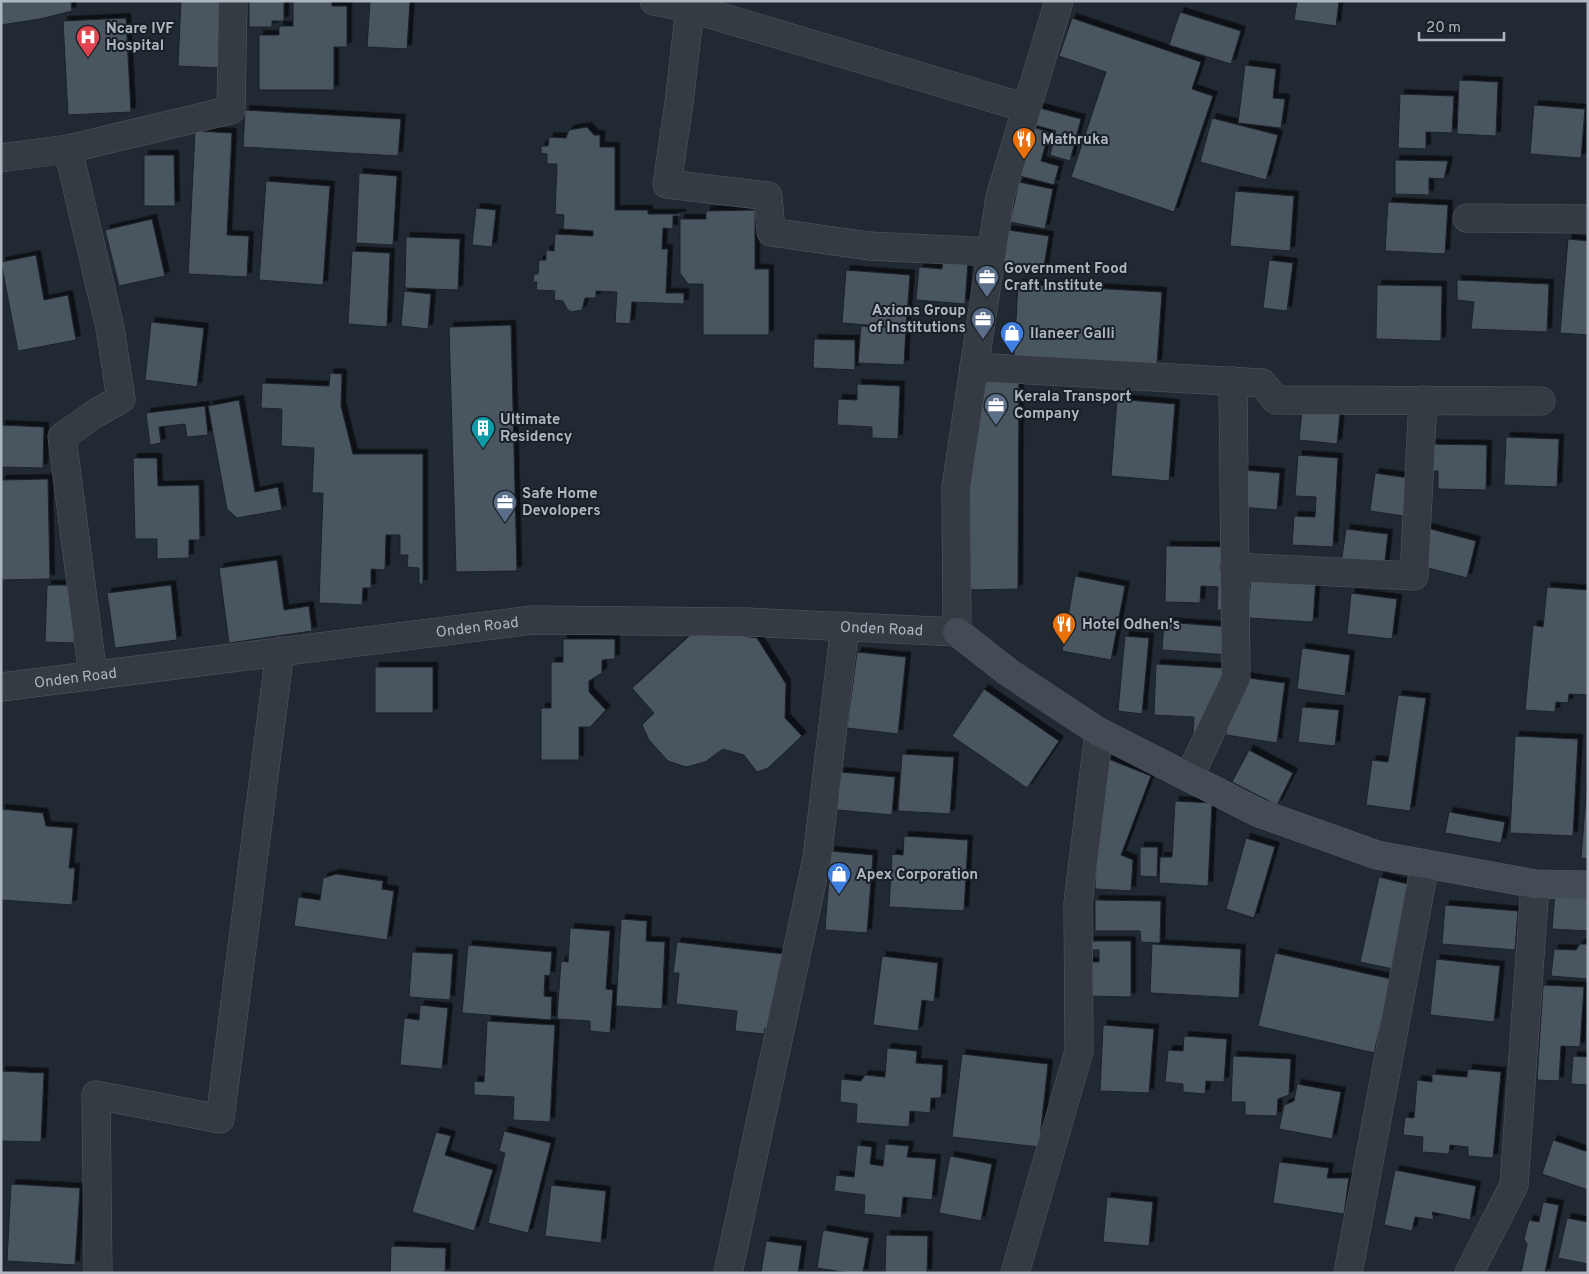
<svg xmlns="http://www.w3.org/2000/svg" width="1589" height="1274" font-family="Overpass,sans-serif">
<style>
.building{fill:#4a545e;stroke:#1c222a;filter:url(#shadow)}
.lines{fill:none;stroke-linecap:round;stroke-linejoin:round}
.minor-casing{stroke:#525961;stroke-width:29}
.tertiary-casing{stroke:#525961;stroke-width:29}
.secondary-casing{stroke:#525961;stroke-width:29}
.minor{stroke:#343b43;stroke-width:28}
.tertiary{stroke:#343b43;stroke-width:28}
.secondary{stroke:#434b55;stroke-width:28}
.labels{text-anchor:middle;stroke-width:4;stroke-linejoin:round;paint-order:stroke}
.poi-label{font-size:15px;font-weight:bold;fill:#aeb6c0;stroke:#1a2027;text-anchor:start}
.street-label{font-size:15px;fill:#aeb6c0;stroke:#1a2027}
</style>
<defs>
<filter id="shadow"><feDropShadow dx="4.5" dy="-4.5" stdDeviation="0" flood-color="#0009"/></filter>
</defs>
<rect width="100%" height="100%" fill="#212932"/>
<g class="building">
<path d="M1 1H71L72 11 40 19 1 25Z"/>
<path d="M181 1H226L223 68 178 66Z"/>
<path d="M249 1H284V21H272V27H249Z"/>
<path d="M293 1H332V6H347V47H334V90H259V35H279V26H293Z"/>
<path d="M370 1H410L407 49 367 47Z"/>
<path d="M1297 1H1339L1336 26 1294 20Z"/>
<path d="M1180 12 1241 31 1231 64 1169 45Z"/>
<path d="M126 18 131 112 68 115 63 21Z"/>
<path d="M1072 18 1201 62 1192 89 1213 96 1174 212 1071 177 1106 72 1059 56Z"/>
<path d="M1245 65 1276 69 1273 98 1285 99 1281 128 1238 123Z"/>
<path d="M1459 80 1498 82 1496 136 1457 134Z"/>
<path d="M1400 94 1454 96 1452 133 1426 132V149L1398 148Z"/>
<path d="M1534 105 1585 109 1581 158 1530 154Z"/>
<path d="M1036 107 1081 119 1070 161 1050 155 1056 131 1031 124Z"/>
<path d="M245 110 401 119 398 156 243 147Z"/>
<path d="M1212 118 1278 135 1266 180 1200 162Z"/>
<path d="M587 127 594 135H600V147H615V210H648V214H681V216H673V229L663 228 662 249H668L666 293H684V304L632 302 630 324 615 323 617 292 596 291V298H585L582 310 571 312 567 309 563 301 554 300 555 291 536 290 537 282H533L534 274H538L539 260H546V250L554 251 555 234 593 236V231L563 229 564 215 555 214 557 164H547V154L541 153V146H548L549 137 566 138 569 130Z"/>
<path d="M1033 127 1049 132 1041 161 1059 166 1054 185 1020 176Z"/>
<path d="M195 131 232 133 227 235 249 236 247 277 188 274Z"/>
<path d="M144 155H174L175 206H144Z"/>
<path d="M1395 160 1448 161 1444 179 1429 178V195L1395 194Z"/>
<path d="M359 173 397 176 393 245 356 243Z"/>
<path d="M266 181 330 186 323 285 259 280Z"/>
<path d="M1019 182 1053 189 1045 229 1010 222Z"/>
<path d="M1235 191 1294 196 1290 251 1230 246Z"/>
<path d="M1388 202 1448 205 1445 254 1385 251Z"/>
<path d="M476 208 496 210 492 247 472 245Z"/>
<path d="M755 210V269H769V335H703V284H688L680 273V219H706V211Z"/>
<path d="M152 219 165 276 119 286 105 230Z"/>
<path d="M1008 230 1049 236 1043 273 1003 267Z"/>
<path d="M406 237 460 239 458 290 405 288Z"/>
<path d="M1568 239 1588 241V335L1560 333Z"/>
<path d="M352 251 390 253 387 327 348 324Z"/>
<path d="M36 255 44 300 68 295 76 340 18 351 1 262Z"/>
<path d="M943 260 968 262 965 304 916 300 919 267 942 269Z"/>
<path d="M1269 260 1293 263 1287 311 1263 308Z"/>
<path d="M846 270 910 275 906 328 842 323Z"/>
<path d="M1457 280 1549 284 1547 332 1471 329 1474 302 1457 300Z"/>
<path d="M1018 284 1162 292 1157 364 1014 356Z"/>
<path d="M1377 285 1442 286 1441 341 1376 339Z"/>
<path d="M404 291 431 294 428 329 401 326Z"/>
<path d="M151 322 204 328 197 387 145 380Z"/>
<path d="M511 325 517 571 456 572 449 327Z"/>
<path d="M861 326 906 328 904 365 858 363Z"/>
<path d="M814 339 855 340V370L813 368Z"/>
<path d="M981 367 1019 370 1018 589 966 590 967 482Z"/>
<path d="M330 373 342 374 341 406 353 454H423V584H419V568L407 567 408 555H400V535H386L385 570 371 569V588H363L362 605 319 603 323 493H312L314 448 281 446 282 409 261 408 262 383 329 386Z"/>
<path d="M857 384 900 386 898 439 872 438V427L837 425 838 399 857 400Z"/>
<path d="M1117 399 1175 404 1169 481 1111 476Z"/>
<path d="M239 400 255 492 278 487 282 510 237 518 227 509 208 406Z"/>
<path d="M1303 400 1341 404 1337 444 1299 440Z"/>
<path d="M205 406 208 435 187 437 185 424 159 427 161 443 150 445 146 413Z"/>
<path d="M1 425 44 427 43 468 1 467Z"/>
<path d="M1506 437 1559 439 1557 487 1504 485Z"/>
<path d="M1424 444 1487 445 1486 490 1438 489V471H1423Z"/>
<path d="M1298 455 1338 458 1333 547 1292 545 1294 516 1315 517 1316 497 1295 496Z"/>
<path d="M133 458H157L158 486 199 485 200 540H189V558L157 559V539H135Z"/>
<path d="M1243 470 1280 473 1277 510 1240 507Z"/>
<path d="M1375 473 1415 479 1410 517 1370 511Z"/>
<path d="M48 479 50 579 1 580V480Z"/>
<path d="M1427 528 1476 541 1467 578 1417 565Z"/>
<path d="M1346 529 1388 534 1384 569 1341 564Z"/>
<path d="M1166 546 1242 547 1241 611 1217 610 1218 587 1201 586 1200 603 1165 602Z"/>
<path d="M277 560 284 610 309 606 312 631 229 643 219 568Z"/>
<path d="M1251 574 1316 578 1313 622 1248 618Z"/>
<path d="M1075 576 1125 586 1111 660 1062 651Z"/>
<path d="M47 585H76L74 643 45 642Z"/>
<path d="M171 585 177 640 115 648 107 593Z"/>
<path d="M1547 587 1588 590V695L1569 694 1568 703 1556 702 1555 712 1525 710 1533 625 1543 627Z"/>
<path d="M1351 593 1397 599 1392 639 1347 634Z"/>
<path d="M1164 622 1232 627 1230 655 1162 650Z"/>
<path d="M697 629 757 638 786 684 785 718 802 736 768 768 757 772 744 755 723 749 705 762 686 767 668 761 649 740 642 725 654 713 632 688Z"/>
<path d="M1125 636 1149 638 1142 714 1118 711Z"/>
<path d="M563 639H615V659L602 660V673L589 681V692L606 710 590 727H579V760H541V708H551V662H563Z"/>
<path d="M1302 648 1350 655 1345 696 1297 689Z"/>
<path d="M857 652 906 657 898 734 847 728Z"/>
<path d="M1156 664 1223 668 1219 739 1193 738 1194 717 1154 715Z"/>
<rect x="375" y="667" width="58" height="46"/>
<path d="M1235 676 1285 683 1277 743 1226 735Z"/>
<path d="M984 689 1059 741 1027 788 952 736Z"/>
<path d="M1398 695 1426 698 1410 811 1366 805 1372 760 1388 762Z"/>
<path d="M1302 707 1339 710 1335 746 1298 742Z"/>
<path d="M1515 736 1578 739 1573 836 1510 833Z"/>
<path d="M1249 750 1293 773 1277 805 1232 782Z"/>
<path d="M902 754 954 757 950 814 898 811Z"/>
<path d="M1101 756 1151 776 1121 855 1133 860 1131 891 1095 889Z"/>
<path d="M1588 771V859L1581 858Z"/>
<path d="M840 772 895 777 892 815 837 810Z"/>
<path d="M1175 801 1212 803 1208 886 1159 883 1160 857H1172Z"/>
<path d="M1 809 43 813 46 826 73 828 69 868H75L72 905 1 900Z"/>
<path d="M1449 812 1505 822 1501 843 1445 833Z"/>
<path d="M904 836 968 840 964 911 889 907 892 854 903 855Z"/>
<path d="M1246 838 1275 847 1254 918 1226 909Z"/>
<path d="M1140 847H1158L1157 877 1140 876Z"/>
<path d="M831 851 873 855 867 933 825 930Z"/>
<path d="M336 874 383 881 382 889 394 891 387 940 294 926 298 897 320 900 323 878Z"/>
<path d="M1379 877 1412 885 1393 969 1360 962Z"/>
<path d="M1555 893 1588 895V931L1552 929Z"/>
<path d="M1095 900 1161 901 1160 943 1141 942 1140 931H1095Z"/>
<path d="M1445 905 1518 911 1515 950 1442 944Z"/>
<path d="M621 919 647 921 646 941 665 942 662 1009 616 1006Z"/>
<path d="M570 928 610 931 606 989 613 990 610 1033 590 1031V1021L557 1019 561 961 568 962Z"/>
<path d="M1090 941H1131V997L1086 996 1087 962H1099V950H1090Z"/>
<path d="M677 942 784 954 776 1030 765 1028 764 1034 735 1031 737 1011 676 1004 679 973H673Z"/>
<path d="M1152 944 1241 949 1239 998 1150 993Z"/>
<path d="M1580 944H1588V979L1551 976 1554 949 1576 950Z"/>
<path d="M468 945 552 952 550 976 545 975 544 996 552 997 551 1020 462 1013Z"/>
<path d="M412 952 453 954 450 1000 409 997Z"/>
<path d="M1275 953 1391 979 1374 1053 1258 1026Z"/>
<path d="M882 956 938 963 934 1002 922 1000 918 1031 873 1025Z"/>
<path d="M1436 959 1500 966 1494 1022 1430 1015Z"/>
<path d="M1543 985 1584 987 1580 1047 1561 1046 1559 1081 1537 1080Z"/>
<path d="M420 1005 448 1008 442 1069 400 1065 404 1018 419 1020Z"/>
<path d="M487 1021 555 1025 550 1122 513 1120 514 1097 474 1095V1081L484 1082Z"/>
<path d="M1103 1025 1154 1029 1149 1093 1100 1091Z"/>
<path d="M1184 1036 1227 1039 1224 1082 1206 1081 1205 1094 1183 1092V1084L1165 1082 1168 1050 1183 1051Z"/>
<path d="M887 1048 917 1051 916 1063 943 1065 941 1098H931L930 1113 910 1111 909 1127 856 1123 857 1104 840 1102 841 1079 861 1081 865 1075 885 1077Z"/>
<path d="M962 1054 1048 1064 1039 1147 952 1137Z"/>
<path d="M1233 1056 1291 1059 1289 1095 1278 1099 1277 1116 1245 1115V1102H1231Z"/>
<path d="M1573 1056 1588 1057V1085L1571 1084Z"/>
<path d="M1468 1069 1501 1072 1493 1158 1468 1156V1147L1450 1145 1449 1154 1422 1152 1423 1137 1403 1135 1405 1117 1414 1118 1417 1080 1432 1082V1074L1467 1077Z"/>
<path d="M1 1071 44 1073 41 1142 1 1141Z"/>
<path d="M1297 1084 1341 1092 1332 1139 1279 1129 1284 1105 1294 1101Z"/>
<path d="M504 1131 551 1143 528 1233 488 1223 505 1153 499 1151Z"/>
<path d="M436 1132 451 1136 445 1155 493 1170 474 1231 412 1212Z"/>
<path d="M1553 1140 1588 1152V1190L1542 1174Z"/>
<path d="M885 1144 909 1146 907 1157 936 1159 932 1200 903 1197 901 1218 864 1214 865 1195 834 1191 836 1175 854 1177 857 1145 872 1147 870 1164 883 1166Z"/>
<path d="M950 1156 992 1164 981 1221 939 1213Z"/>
<path d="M1279 1162 1329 1168 1327 1178H1349L1344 1214 1273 1203Z"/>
<path d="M1395 1170 1476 1186 1470 1220 1432 1212 1434 1220 1415 1217 1412 1231 1384 1225Z"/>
<path d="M11 1184 80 1188 75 1265 7 1261Z"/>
<path d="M551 1185 606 1191 601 1243 545 1236Z"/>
<path d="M1107 1197 1153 1202 1149 1246 1103 1242Z"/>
<path d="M1543 1202 1559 1205 1545 1273H1521L1527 1244 1524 1239 1529 1220 1539 1222Z"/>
<path d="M1567 1218 1588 1222V1264L1558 1258Z"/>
<path d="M823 1230 869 1238 863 1273H849L817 1268Z"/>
<path d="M886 1235 928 1236 927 1273H885Z"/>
<path d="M766 1241 802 1246 798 1273H761Z"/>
<path d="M391 1246 446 1248 445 1273H390Z"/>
</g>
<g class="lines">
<g class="minor-casing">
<g id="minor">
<path d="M654 1 690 8 1026 108"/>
<path d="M690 8 679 103 667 184 768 196 771 232 869 246 991 252"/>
<path d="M68 149 110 328 121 399 96 413 62 437 93 676"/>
<path d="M1 158 68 149 231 110 233 1"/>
<path d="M1467 218 1588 219"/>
<path d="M974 367 1262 383 1276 400 1541 401"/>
<path d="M1234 567 1414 576 1423 400"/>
<path d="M1189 777 1236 678 1233 381"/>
<path d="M98 1273 96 1095 220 1119 280 651"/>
<path d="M728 1273 817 858 845 626"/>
<path d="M1015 1273 1079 1051 1078 903 1099 732"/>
<path d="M1348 1273 1425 864"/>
<path d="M1469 1273 1514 1185 1535 884"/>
</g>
</g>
<g class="tertiary-casing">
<g id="tertiary">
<path id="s1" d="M1 687 532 620 747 622 957 632 956 487 1000 197 1059 1"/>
</g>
</g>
<g class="secondary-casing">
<path id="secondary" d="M957 632 1008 672 1099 732 1259 813 1377 855 1535 884 1588 885"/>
</g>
<use href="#minor" class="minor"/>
<use href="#tertiary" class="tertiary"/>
<use href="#secondary" class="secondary"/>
</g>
<defs>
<g id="hospital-pin" transform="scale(1.25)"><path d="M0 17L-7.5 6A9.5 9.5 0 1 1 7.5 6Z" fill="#e0444e" stroke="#1a2027"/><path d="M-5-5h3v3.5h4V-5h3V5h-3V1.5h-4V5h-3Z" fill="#fff"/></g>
<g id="restaurant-pin" transform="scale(1.25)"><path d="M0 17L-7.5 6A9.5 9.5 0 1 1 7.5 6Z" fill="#e8710a" stroke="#1a2027"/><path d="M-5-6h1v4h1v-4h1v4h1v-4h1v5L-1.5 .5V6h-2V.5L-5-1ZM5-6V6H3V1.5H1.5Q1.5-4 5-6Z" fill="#fff"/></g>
<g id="office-pin" transform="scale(1.25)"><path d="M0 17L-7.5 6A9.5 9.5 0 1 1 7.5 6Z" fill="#5c6f8a" stroke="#1a2027"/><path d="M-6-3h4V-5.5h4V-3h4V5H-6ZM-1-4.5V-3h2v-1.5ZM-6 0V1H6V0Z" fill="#fff"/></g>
<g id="shop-pin" transform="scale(1.25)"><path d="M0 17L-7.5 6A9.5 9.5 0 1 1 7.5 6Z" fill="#3f7fe0" stroke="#1a2027"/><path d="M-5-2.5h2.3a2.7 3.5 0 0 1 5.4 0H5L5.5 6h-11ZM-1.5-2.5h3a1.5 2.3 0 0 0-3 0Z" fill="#fff"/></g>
<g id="building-pin" transform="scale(1.25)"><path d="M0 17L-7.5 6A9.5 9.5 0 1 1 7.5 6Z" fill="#0f9aa8" stroke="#1a2027"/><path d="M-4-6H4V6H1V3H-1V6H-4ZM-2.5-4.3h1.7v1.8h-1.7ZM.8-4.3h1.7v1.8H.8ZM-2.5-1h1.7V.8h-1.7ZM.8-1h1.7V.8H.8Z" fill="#fff"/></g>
</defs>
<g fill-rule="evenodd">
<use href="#hospital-pin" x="88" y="37"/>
<use href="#restaurant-pin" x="1024" y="139"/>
<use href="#office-pin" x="987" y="277"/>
<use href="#office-pin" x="983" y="319"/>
<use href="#shop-pin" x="1012" y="333"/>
<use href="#office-pin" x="996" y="405"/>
<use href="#building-pin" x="483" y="428"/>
<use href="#office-pin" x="505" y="502"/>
<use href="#restaurant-pin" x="1064" y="624"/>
<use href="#shop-pin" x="839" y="874"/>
</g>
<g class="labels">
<g class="poi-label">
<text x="106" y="33">Ncare IVF<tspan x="106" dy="17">Hospital</tspan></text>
<text x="1042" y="144">Mathruka</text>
<text x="1004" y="273">Government Food<tspan x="1004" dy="17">Craft Institute</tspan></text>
<text x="966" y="315" text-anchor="end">Axions Group<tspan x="966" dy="17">of Institutions</tspan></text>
<text x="1030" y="338">Ilaneer Galli</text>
<text x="1014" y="401">Kerala Transport<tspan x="1014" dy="17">Company</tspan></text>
<text x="500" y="424">Ultimate<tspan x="500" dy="17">Residency</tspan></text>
<text x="522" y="498">Safe Home<tspan x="522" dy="17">Devolopers</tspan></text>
<text x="1082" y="629">Hotel Odhen's</text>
<text x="856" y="879">Apex Corporation</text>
</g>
<g class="street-label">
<text dy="5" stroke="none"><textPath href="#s1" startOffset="480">Onden Road</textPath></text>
<text dy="5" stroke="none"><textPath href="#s1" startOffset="885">Onden Road</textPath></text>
<text dy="5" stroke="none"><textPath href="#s1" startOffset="75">Onden Road</textPath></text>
</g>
</g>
<rect width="1589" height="1274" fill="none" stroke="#aeb6c0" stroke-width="5"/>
<path d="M1419 32v8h85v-8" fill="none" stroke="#aeb6c0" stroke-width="2.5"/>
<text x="1426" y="32" font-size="15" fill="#aeb6c0" stroke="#1a2027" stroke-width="4" paint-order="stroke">20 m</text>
</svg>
